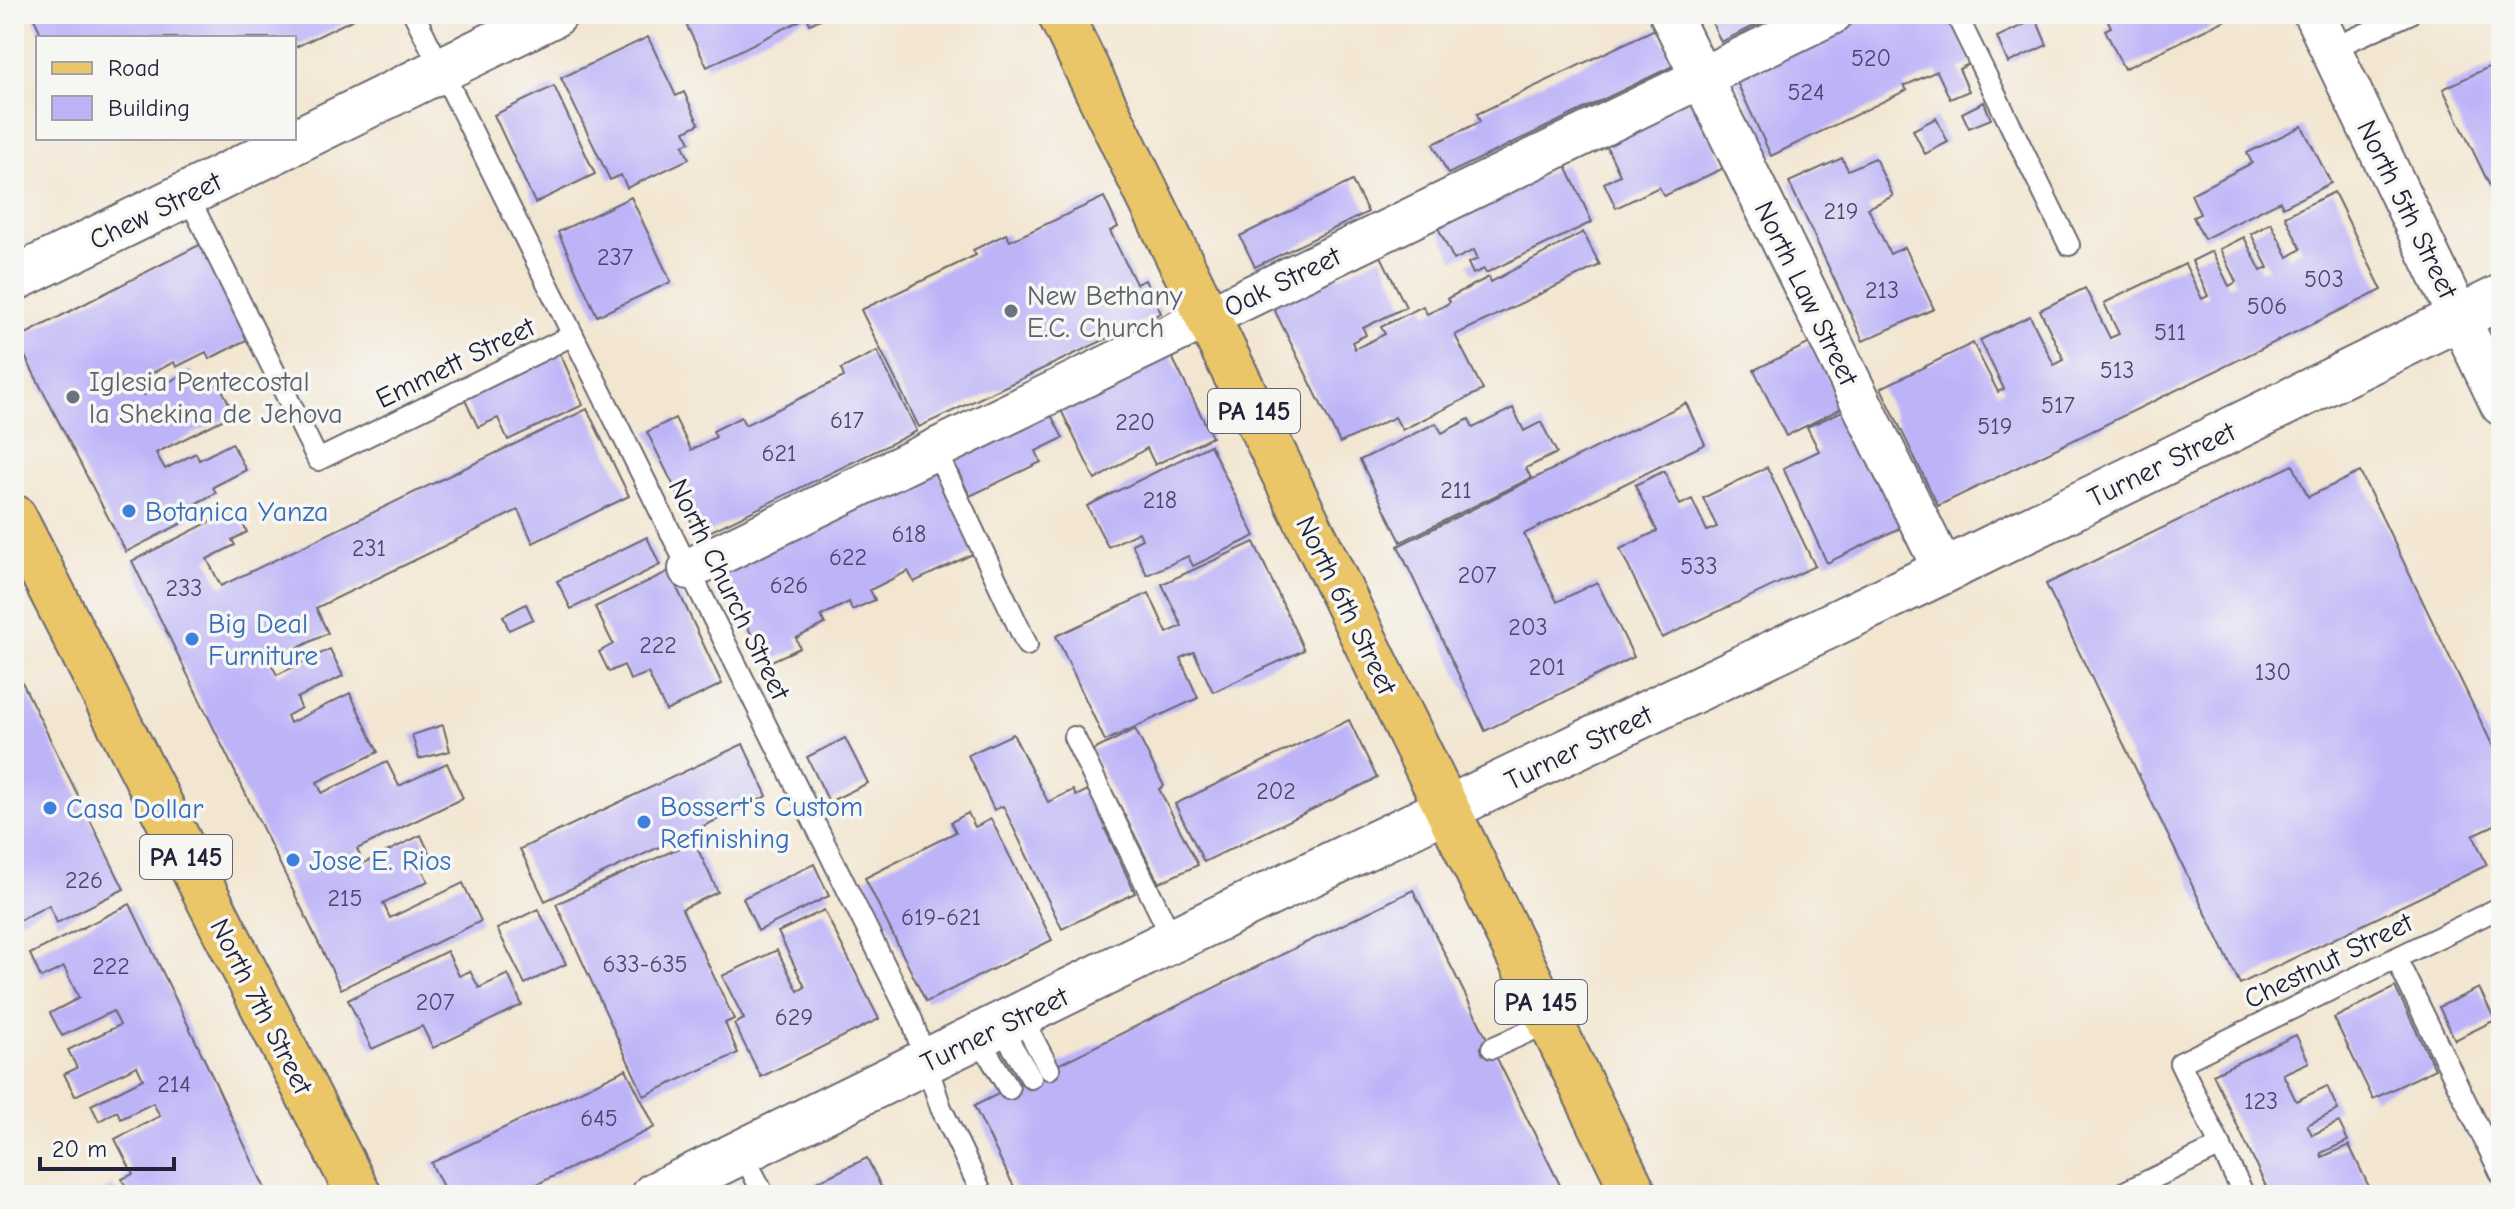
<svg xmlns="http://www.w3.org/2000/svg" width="2515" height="1209" font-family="'Comic Neue',sans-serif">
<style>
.building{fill:#bdb4f8}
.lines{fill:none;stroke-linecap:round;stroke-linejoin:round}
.service-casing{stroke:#6b6770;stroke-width:24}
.minor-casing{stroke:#6b6770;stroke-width:44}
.tertiary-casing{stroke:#6b6770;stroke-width:48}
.primary-casing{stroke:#6b6770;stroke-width:48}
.service{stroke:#fff;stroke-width:20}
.minor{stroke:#fff;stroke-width:40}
.tertiary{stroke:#fff;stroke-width:44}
.primary{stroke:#eac669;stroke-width:44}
.worship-dot{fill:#6b7280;stroke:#f6f6f2;stroke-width:3}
.shop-dot{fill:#3f7fe0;stroke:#f6f6f2;stroke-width:3}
.labels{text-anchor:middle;stroke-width:7;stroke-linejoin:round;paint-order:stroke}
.number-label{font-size:24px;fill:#49466a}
.shield{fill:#f6f6f2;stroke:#626272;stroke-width:2}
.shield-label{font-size:26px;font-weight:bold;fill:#22223b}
.street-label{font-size:28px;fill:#22223b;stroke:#f6f6f2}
.worship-label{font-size:28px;fill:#5b616d;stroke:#f6f6f2;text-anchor:start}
.shop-label{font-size:28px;fill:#366cbe;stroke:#f6f6f2;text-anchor:start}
</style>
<rect width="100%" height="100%" fill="#f6f6f2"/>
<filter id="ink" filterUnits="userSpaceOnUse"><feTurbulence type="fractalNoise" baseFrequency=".0125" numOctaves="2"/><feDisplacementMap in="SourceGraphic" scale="16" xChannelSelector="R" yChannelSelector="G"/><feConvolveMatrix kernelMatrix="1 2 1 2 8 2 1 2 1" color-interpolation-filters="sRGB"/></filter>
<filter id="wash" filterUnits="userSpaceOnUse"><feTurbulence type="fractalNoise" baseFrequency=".006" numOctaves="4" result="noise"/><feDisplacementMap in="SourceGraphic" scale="32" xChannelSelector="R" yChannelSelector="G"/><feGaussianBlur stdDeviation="1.8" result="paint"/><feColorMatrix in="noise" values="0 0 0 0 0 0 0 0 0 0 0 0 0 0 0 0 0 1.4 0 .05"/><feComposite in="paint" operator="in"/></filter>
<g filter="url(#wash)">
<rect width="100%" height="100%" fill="#f3e6d1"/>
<g id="blocks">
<g class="building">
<path d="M32 14H364L294 48V38H43Z"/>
<path d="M695 14H831L810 24 807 17 707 67 684 20Z"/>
<path d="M1708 14H1779L1721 42Z"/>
<path d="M1868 14H1949L1971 63 1959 69 1969 91 1950 99 1937 71 1904 86 1907 90 1771 156 1735 78Z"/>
<path d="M2105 14H2238L2124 69 2105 30 2111 27Z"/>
<path d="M2036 19 2047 45 2008 63 1997 37Z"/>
<path d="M1657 28 1675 65 1448 174 1433 144 1480 122 1477 114Z"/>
<path d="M648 37 676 96 684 92 699 124 685 131 690 142 683 145 689 159 627 188 621 175 610 180 561 78Z"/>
<path d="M2501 61V209L2443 89Z"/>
<path d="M554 86 595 174 535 203 494 115Z"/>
<path d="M1693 98 1726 167 1664 196 1659 187 1616 208 1604 183 1620 175 1604 141Z"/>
<path d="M1984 102 1991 119 1969 128 1962 113Z"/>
<path d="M1936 118 1948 142 1925 154 1913 130Z"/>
<path d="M2302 126 2331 183 2283 207 2280 201 2204 239 2193 217 2200 214 2191 194 2252 163 2247 153Z"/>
<path d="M1842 158 1848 170 1875 158 1893 196 1868 208 1890 254 1905 247 1934 309 1863 341 1789 182Z"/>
<path d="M1565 164 1592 222 1486 273 1484 269 1473 274 1468 263 1478 259 1474 250 1454 260 1437 226Z"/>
<path d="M1352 181 1368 212 1255 267 1240 236Z"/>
<path d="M2334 192 2382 290 1938 506 1881 388 1973 343 1998 392 2004 389 1980 340 2030 316 2054 365 2064 360 2040 310 2085 288 2110 338 2119 334 2104 303 2185 264 2202 299 2208 296 2192 261 2212 251 2229 286 2236 282 2220 249 2244 237 2261 271 2268 268 2251 234 2271 223 2288 257 2301 249 2285 216Z"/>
<path d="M631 197 671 282 597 316 558 232Z"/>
<path d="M1104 197 1118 227 1110 231 1136 284 1145 280 1161 313 919 427 861 310 976 255 973 250 1006 234 1010 241Z"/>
<path d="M1583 232 1600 265 1455 335 1483 390 1402 430 1395 417 1340 443 1271 303 1335 272 1338 277 1381 256 1406 307 1363 328 1366 335 1352 342 1355 349 1385 334 1381 327 1423 306 1427 314 1442 307 1450 302 1448 298 1489 277 1491 282Z"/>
<path d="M203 243 252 337 209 359 206 352 176 367 174 362 137 381 144 395 191 370 202 392 219 383 234 414 156 453 165 469 196 453 199 460 232 443 246 470 213 487 216 493 185 509 190 519 126 552 16 339Z"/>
<path d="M1810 343 1842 408 1786 436 1754 370Z"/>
<path d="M559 351 583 405 508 440 498 418 478 427 463 396Z"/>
<path d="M877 351 917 431 699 537 647 432 675 418 691 450 716 437 713 431 741 417 745 425 844 377 841 369Z"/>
<path d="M1169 351 1212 437 1155 465 1147 448 1095 480 1059 406Z"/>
<path d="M1686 403 1705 444 1524 534 1557 602 1597 582 1634 657 1485 731 1398 546Z"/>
<path d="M1513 408 1524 431 1541 422 1557 453 1526 468 1531 478 1401 542 1360 460 1436 423 1442 433 1469 419 1473 428Z"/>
<path d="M587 409 629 496 533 543 518 510 316 608 328 633 270 662 277 675 330 649 343 676 297 698 301 708 287 716 290 723 350 693 378 752 317 782 322 793 387 762 399 786 447 763 463 798 357 849 364 863 421 835 433 861 421 867 428 881 383 903 390 918 463 883 481 921 341 989 132 561 235 509 247 532 232 540 235 545 207 559 221 586Z"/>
<path d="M1847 409 1902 527 1827 563 1783 468 1819 451 1807 427Z"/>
<path d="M1049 411 1063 438 1036 451 1041 462 970 496 952 459Z"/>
<path d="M1210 445 1255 536 1193 566 1188 556 1147 575 1132 544 1142 539 1139 532 1108 547 1087 506Z"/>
<path d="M2293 465 2308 497 2360 472 2501 763V822L2473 835 2487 865 2240 984 2046 584Z"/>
<path d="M1767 467 1815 566 1662 638 1620 549 1657 531 1635 485 1664 471 1680 505 1692 499 1707 531 1717 527 1703 498Z"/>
<path d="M938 471 977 552 914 582 908 571 870 590 875 600 852 610 849 602 821 616 825 624 796 638 800 648 765 664 722 572Z"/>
<path d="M647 537 660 565 571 609 557 581Z"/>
<path d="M1254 542 1304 650 1213 692 1194 652 1180 658 1198 698 1105 741 1056 636 1149 593 1167 633 1182 626 1162 584Z"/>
<path d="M669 571 722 684 666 711 648 673 630 680 624 665 609 672 599 652 613 644 595 607Z"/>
<path d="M526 604 533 619 509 630 503 616Z"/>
<path d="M21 680 124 889 57 923 49 905 14 923V684Z"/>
<path d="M1349 720 1377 778 1204 862 1175 804Z"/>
<path d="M443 725 450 751 419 759 412 735Z"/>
<path d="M1135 729 1164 786 1159 789 1198 865 1159 883 1092 751Z"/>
<path d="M1013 734 1048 802 1073 790 1076 796 1094 787 1113 826 1105 829 1135 893 1062 929 1003 806 994 810 968 755Z"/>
<path d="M845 738 868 783 829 802 807 757Z"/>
<path d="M743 744 767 796 545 901 520 849Z"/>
<path d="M968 813 975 827 991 819 1052 940 926 1002 865 878 956 832 951 822Z"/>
<path d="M694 841 718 892 682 909 734 1019 725 1023 738 1053 644 1096 556 904Z"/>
<path d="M814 864 829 896 758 931 743 898Z"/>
<path d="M1413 890 1565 1195H1018L974 1106Z"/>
<path d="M130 904 200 1050 268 1195H130L122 1179 133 1174 115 1139 160 1116 153 1103 121 1119 117 1111 99 1121 91 1105 143 1079 137 1066 75 1096 64 1074 77 1068 68 1050 120 1025 113 1011 62 1036 50 1013 79 998 64 967 41 978 30 954Z"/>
<path d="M538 909 566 964 525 984 497 929Z"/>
<path d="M824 910 879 1019 761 1077 734 1024 744 1019 722 976 777 950 798 991 805 987 778 932Z"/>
<path d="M447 951 459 976 470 971 479 988 508 974 522 1005 433 1048 422 1026 372 1049 348 1000Z"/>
<path d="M2395 987 2435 1069 2373 1099 2334 1018Z"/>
<path d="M2479 988 2495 1020 2455 1040 2439 1007Z"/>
<path d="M2296 1035 2309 1062 2283 1074 2296 1101 2327 1086 2338 1110 2307 1125 2312 1135 2339 1122 2348 1141 2321 1153 2322 1157 2349 1145 2373 1195H2270L2213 1074Z"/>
<path d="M626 1069 655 1127 515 1195H447L431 1163Z"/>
<path d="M867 1158 885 1195H789L823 1179Z"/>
<path d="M113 1186 117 1195H93Z"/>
</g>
</g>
</g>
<g filter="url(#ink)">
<use href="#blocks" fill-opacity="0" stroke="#6b6770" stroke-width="2"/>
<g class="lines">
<g class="service-casing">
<g id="service">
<path d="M414 14 912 1020 941 1108 983 1195"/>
<path d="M1956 14 2069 245"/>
<path d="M2331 49 2409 14"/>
<path d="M187 194 318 460 573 335"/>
<path d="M935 449 1027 645"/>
<path d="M1074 737 1173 940"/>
<path d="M2396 958 2501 1174"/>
<path d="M1021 1016 1049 1069"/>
<path d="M1000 1026 1031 1078"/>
<path d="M978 1037 1009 1089"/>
<path d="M1492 1048 1550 1022"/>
<path d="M743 1154 764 1195"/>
<path d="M2118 1195 2221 1146"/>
<path d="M2244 1195 2180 1063 2501 907"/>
</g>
</g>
<g class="minor-casing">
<g id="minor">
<path d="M1670 14 1944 571"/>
<path d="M2314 14 2501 405"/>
<path d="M689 569 1832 14"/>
</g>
</g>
<g class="tertiary-casing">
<g id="tertiary">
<path d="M14 279 555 14"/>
<path d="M654 1195 1173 940 1944 571 2501 297"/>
</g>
</g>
<g class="primary-casing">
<g id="primary">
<path d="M1060 14 1635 1195"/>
<path d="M14 517 359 1195"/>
</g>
</g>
<use href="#service" class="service"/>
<use href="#minor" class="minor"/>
<use href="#tertiary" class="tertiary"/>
<use href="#primary" class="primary"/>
</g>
</g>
<g class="worship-dot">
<circle cx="1011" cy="311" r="8"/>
<circle cx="73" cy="397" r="8"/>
</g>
<g class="shop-dot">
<circle cx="129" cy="511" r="8"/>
<circle cx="192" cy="639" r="8"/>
<circle cx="50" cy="808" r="8"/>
<circle cx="644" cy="822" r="8"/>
<circle cx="293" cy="860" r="8"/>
</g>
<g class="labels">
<g class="number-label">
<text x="1871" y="66">520</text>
<text x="1806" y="100">524</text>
<text x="1841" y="219">219</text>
<text x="615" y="265">237</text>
<text x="2324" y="287">503</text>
<text x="1882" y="298">213</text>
<text x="2267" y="314">506</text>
<text x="2170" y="340">511</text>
<text x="2117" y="378">513</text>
<text x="2058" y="413">517</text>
<text x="847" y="428">617</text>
<text x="1135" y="430">220</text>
<text x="1995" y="434">519</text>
<text x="779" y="461">621</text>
<text x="1456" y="498">211</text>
<text x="1160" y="508">218</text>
<text x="909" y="542">618</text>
<text x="369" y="556">231</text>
<text x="848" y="565">622</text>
<text x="1699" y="574">533</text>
<text x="1477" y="583">207</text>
<text x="789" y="593">626</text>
<text x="184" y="596">233</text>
<text x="1528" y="635">203</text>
<text x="658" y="653">222</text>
<text x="1547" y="675">201</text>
<text x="2273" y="680">130</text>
<text x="1276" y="799">202</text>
<text x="84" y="888">226</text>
<text x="345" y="906">215</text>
<text x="941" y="925">619-621</text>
<text x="645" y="972">633-635</text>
<text x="111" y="974">222</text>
<text x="435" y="1010">207</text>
<text x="794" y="1025">629</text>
<text x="174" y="1092">214</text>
<text x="2261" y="1109">123</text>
<text x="599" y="1126">645</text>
</g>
<g class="shield">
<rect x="1208" y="389" width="92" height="44" rx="6"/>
<rect x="140" y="835" width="92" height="44" rx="6"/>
<rect x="1495" y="980" width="92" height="44" rx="6"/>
</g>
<g class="shield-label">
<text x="1254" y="420">PA 145</text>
<text x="186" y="866">PA 145</text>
<text x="1541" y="1011">PA 145</text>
</g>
<g class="street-label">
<text transform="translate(2408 209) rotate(64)" y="10">North 5th Street</text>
<text transform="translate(155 210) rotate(-26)" y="10">Chew Street</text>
<text transform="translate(1282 281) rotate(-26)" y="10">Oak Street</text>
<text transform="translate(1807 293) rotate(64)" y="10">North Law Street</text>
<text transform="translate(455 362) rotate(-26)" y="10">Emmett Street</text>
<text transform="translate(2161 464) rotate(-26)" y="10">Turner Street</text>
<text transform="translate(730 589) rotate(64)" y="10">North Church Street</text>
<text transform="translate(1347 605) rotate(64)" y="10">North 6th Street</text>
<text transform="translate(1578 747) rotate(-26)" y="10">Turner Street</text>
<text transform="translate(2328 960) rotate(-26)" y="10">Chestnut Street</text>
<text transform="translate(262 1006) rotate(63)" y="10">North 7th Street</text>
<text transform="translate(994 1029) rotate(-26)" y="10">Turner Street</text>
</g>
<g class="worship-label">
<text x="1027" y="305">New Bethany<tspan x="1027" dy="32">E.C. Church</tspan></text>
<text x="89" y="391">Iglesia Pentecostal<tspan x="89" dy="32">la Shekina de Jehova</tspan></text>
</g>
<g class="shop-label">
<text x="145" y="521">Botanica Yanza</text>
<text x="208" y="633">Big Deal<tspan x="208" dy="32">Furniture</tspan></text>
<text x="660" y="816">Bossert's Custom<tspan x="660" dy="32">Refinishing</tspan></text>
<text x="66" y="818">Casa Dollar</text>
<text x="309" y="870">Jose E. Rios</text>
</g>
</g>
<rect width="2515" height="1209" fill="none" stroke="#f6f6f2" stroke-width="48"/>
<rect x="36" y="36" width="260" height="104" fill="#f6f6f2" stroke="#a1a1a9" stroke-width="2"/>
<rect x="52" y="62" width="40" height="12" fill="#eac669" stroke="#a1a1a9" stroke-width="2"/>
<text x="108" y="76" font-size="24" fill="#22223b">Road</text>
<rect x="52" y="96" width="40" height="24" fill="#bdb4f8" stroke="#a1a1a9" stroke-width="2"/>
<text x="108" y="116" font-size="24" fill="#22223b">Building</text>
<path d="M40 1157v12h134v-12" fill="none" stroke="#22223b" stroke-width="4"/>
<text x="52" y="1157" font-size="24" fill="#22223b" stroke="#f6f6f2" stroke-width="6" paint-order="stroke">20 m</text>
</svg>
